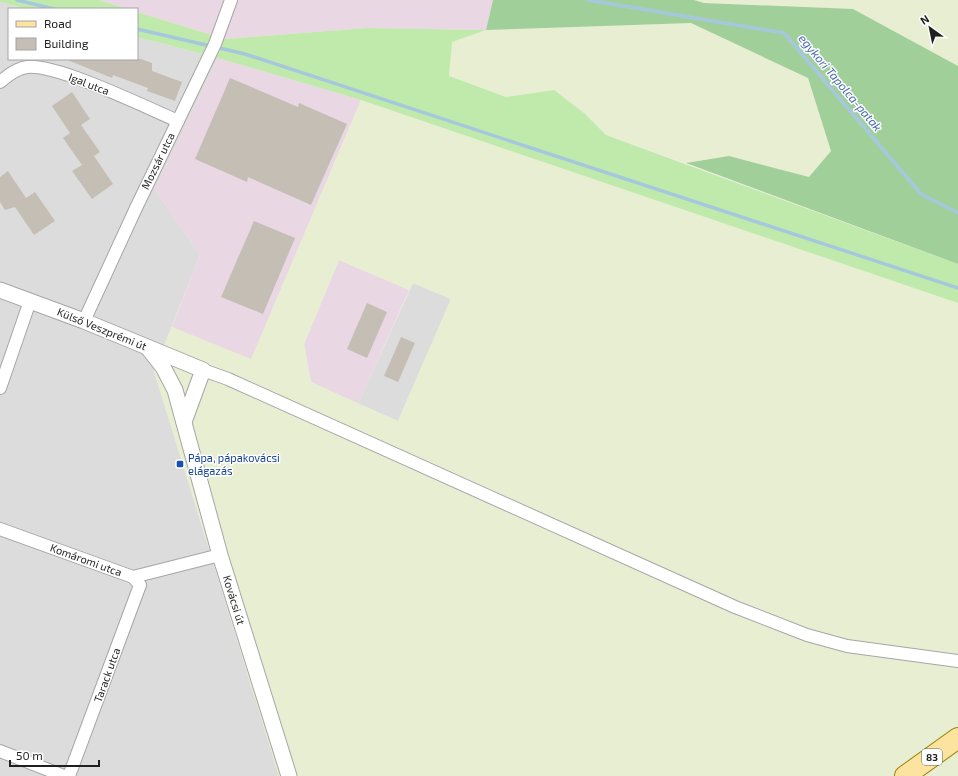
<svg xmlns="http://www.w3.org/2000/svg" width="958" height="776" font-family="'Exo 2',sans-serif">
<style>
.residential{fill:#dddcdc}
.industrial{fill:#e9d7e3}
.farmland{fill:#e7eed1;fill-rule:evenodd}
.grass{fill:#c0eaac}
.forest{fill:#a1cf9a}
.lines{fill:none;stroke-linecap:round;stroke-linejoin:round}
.stream{stroke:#a6c8dd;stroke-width:3.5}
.building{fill:#c5beb5}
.minor-casing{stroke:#a6a6a6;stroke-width:14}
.tertiary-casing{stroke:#a6a6a6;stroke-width:17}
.primary-casing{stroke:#9a8100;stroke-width:22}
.minor{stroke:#fff;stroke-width:12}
.tertiary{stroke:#fff;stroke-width:15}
.primary{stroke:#fce39f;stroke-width:20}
.transit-dot{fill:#1a4fb4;stroke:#fff;stroke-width:1.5}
.labels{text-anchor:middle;stroke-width:3;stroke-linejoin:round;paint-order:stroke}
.shield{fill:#fff;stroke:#626262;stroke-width:1}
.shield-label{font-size:10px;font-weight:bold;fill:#1f1f1f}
.street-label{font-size:11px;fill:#1f1f1f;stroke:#fff}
.transit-label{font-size:11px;fill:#164399;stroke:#fff;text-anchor:start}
.water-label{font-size:12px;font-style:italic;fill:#4b6daf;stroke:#fff}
</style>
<rect width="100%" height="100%" fill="#f0eee5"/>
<g class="residential">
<path d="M0 2 27 9H9V59H137V37L218 58 161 177 154 188 200 255 154 371 279 776H0Z"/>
<path d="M413 283 451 299 398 421 358 404Z"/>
</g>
<g class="industrial">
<path d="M99 0H493L486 30 367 28 225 39 137 12V9H128Z"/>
<path d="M218 58 361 100 251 360 172 327 200 255 154 188 161 177Z"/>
<path d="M339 260 409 290 358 404 311 382 304 344Z"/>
</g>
<g class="farmland">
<path d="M694 0H958V66L853 9 704 3Z"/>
<path d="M691 23 808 78 831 151 809 177 729 156 686 163 606 135 584 113 554 90 506 97 449 76 451 42 486 30Z"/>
<path d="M361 100 958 303V776H279L154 371 172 327 251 359ZM339 260 409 290 413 283 451 299 398 421 311 382 304 344Z"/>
</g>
<g class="grass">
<path d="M0 0H99L128 9H27L0 2Z"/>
<path d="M137 12 225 39 367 28 486 30 452 42 449 76 506 97 554 90 584 113 606 135 958 264V303L361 100 218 58 137 37Z"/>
</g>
<path class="forest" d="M493 0H694L704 3 853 9 958 66V264L686 163 729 156 809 177 831 151 808 78 691 23 486 30Z"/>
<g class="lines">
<g class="stream">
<path d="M17 0 54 9"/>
<path d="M588 0 784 33 921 194 958 213"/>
<path d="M137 29 245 54 958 288"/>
</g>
</g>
<g class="building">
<path d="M65 59H141L152 63V71L182 82 175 101 147 91 148 88 113 75 112 78Z"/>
<path d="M230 78 298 107 299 103 347 124 311 205 248 177 247 182 195 159Z"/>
<path d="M72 92 90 119 81 125 100 152 94 156 113 184 92 199 72 171 82 165 63 138 70 133 52 106Z"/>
<path d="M8 171 26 198 35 192 55 221 34 235 15 207 5 210 0 202V177Z"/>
<path d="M254 221 295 238 263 314 221 297Z"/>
<path d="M367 303 387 312 367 358 347 349Z"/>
<path d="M401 337 415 343 398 382 384 376Z"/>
</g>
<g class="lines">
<g class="minor-casing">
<g id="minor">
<path d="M0 82C7 76 17 68 27 67 58 64 145 107 178 121"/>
<path d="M84 321 136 208 215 44 231 0"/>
<path d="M203 370 228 379 735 607 807 635 847 646 958 661"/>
<path d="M0 388 30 301"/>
<path d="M0 529 133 577 220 555"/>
<path d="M0 751 64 776"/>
<path d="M69 776 140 585 133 577"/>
</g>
</g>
<g class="tertiary-casing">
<g id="tertiary">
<path d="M0 290 84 321 203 370 184 422"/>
<path d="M148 348 163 367 175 390 220 555 289 776"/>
</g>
</g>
<g class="primary-casing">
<path id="primary" d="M905 776 958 738"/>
</g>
<use href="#minor" class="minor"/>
<use href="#tertiary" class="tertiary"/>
<use href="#primary" class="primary"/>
</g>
<rect class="transit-dot" x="176" y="460" width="8" height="8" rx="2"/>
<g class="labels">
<rect class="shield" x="922" y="749" width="20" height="16" rx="3"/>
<g class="shield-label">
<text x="932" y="761">83</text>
</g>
<g class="street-label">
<text transform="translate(89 84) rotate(21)" y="4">Igal utca</text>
<text transform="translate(158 161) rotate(-64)" y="4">Mozsár utca</text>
<text transform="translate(102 329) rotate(22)" y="4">Külső Veszprémi út</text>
<text transform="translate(86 560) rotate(20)" y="4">Komáromi utca</text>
<text transform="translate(234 600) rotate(73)" y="4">Kovácsi út</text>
<text transform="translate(107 675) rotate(-70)" y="4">Tarack utca</text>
</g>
<g class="transit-label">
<text x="188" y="462">Pápa, pápakovácsi<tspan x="188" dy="13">elágazás</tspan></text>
</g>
<g class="water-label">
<text transform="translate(840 83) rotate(50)" y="4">egykori Tapolca-patak</text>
</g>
</g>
<rect x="8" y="8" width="130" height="52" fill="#ffffff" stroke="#a5a5a5"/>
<rect x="16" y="21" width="20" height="6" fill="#fce39f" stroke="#a5a5a5"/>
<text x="44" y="28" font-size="12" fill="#1f1f1f">Road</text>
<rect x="16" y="38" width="20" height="12" fill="#c5beb5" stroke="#a5a5a5"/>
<text x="44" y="48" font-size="12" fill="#1f1f1f">Building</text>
<g transform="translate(930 28) rotate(327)" stroke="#ffffff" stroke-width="3" paint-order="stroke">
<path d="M0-3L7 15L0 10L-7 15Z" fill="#1f1f1f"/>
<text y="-6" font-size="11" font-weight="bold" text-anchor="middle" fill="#1f1f1f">N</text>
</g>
<path d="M10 760v6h89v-6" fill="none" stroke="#1f1f1f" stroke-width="2"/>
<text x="16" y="760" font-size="12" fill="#1f1f1f" stroke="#ffffff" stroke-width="3" paint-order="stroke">50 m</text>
</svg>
